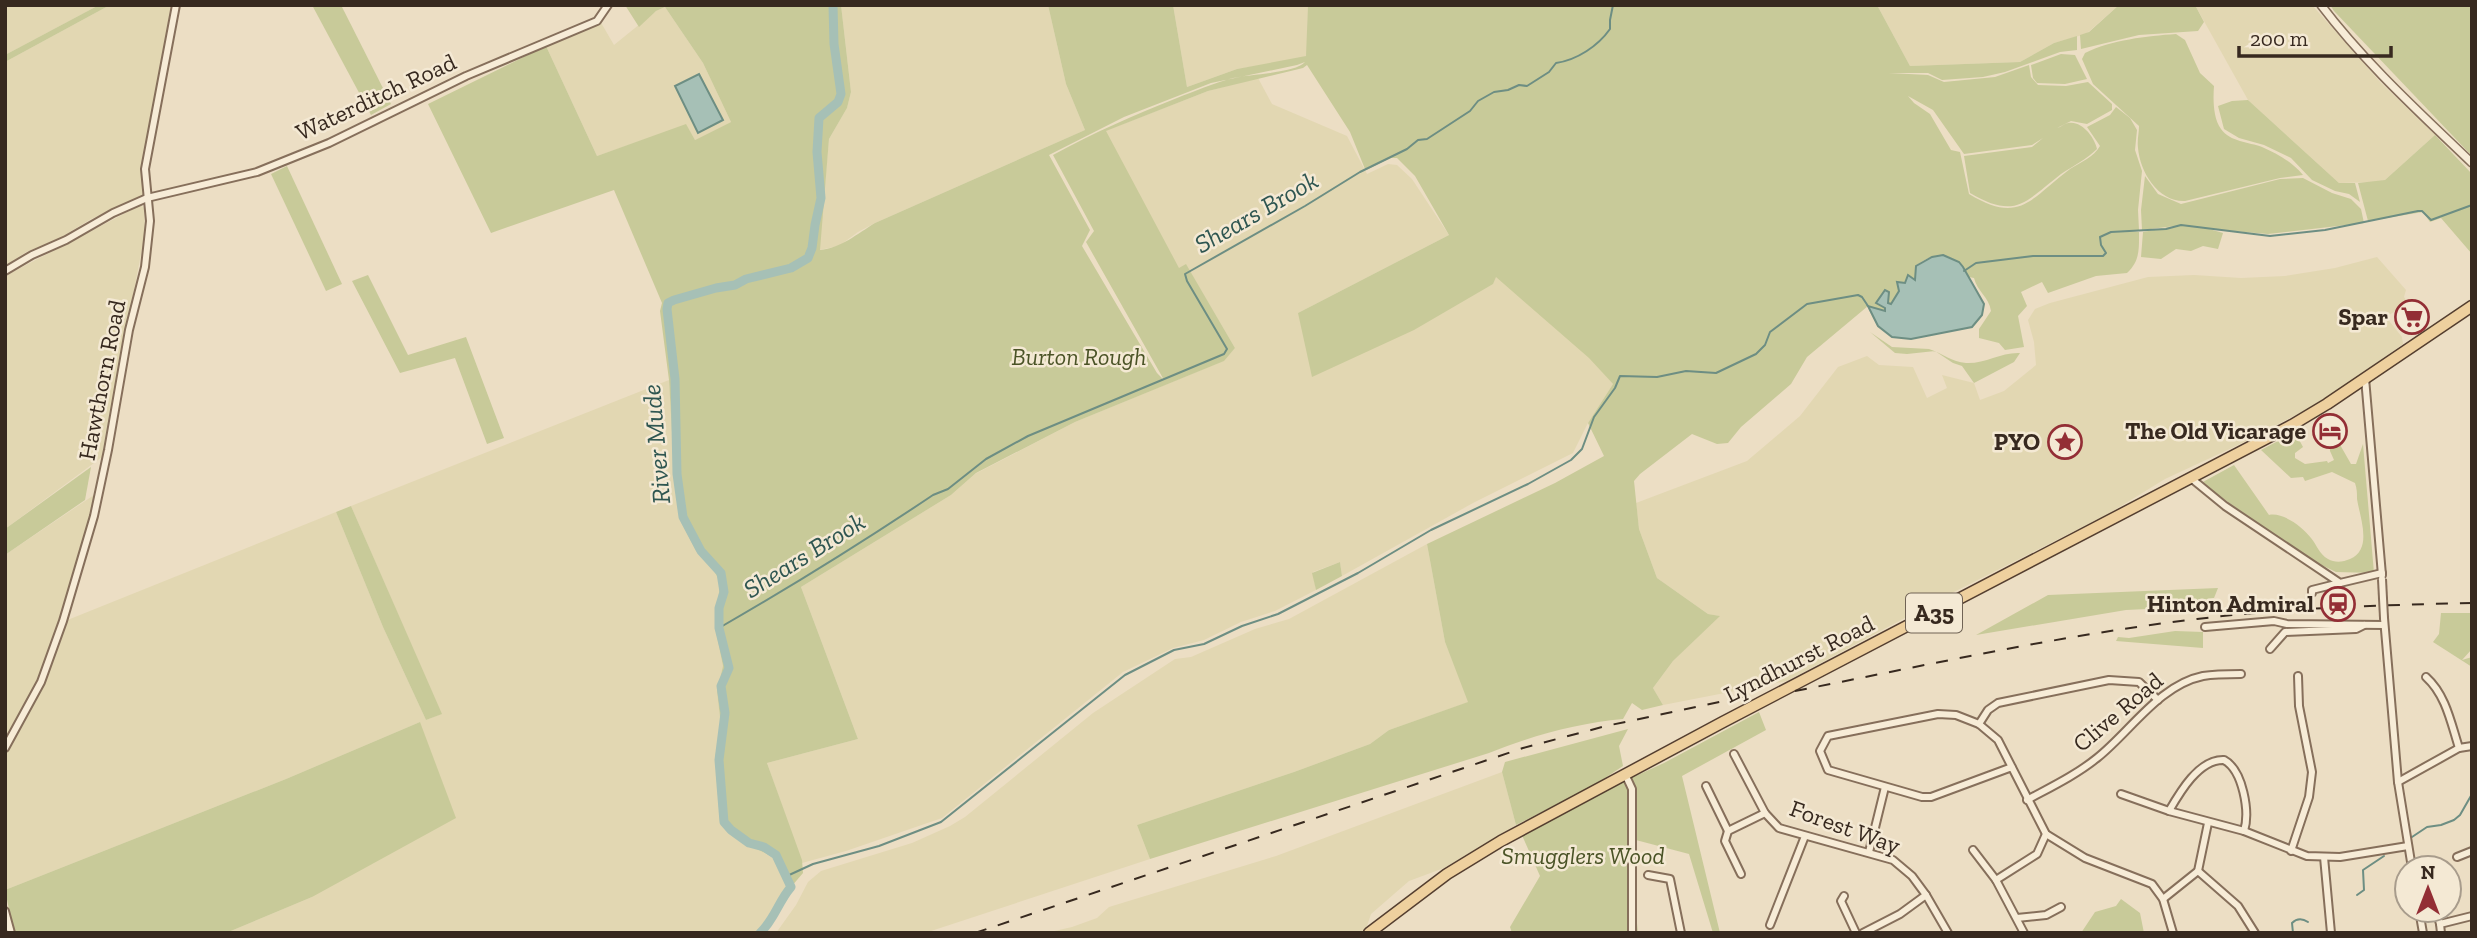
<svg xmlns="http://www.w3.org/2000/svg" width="2477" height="938" font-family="'Zilla Slab',serif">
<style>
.farmland{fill:#e2d7b2}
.green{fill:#c8ca99;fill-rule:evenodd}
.water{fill:#a6c0b6;stroke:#6d8e83;stroke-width:2}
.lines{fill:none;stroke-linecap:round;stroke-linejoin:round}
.stream{stroke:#6d8e83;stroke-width:2}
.river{stroke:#a6c0b6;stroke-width:9}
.minor-casing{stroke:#866f5b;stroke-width:10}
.tertiary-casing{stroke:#866f5b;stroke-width:10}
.primary-casing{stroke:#543e2f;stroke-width:13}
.minor{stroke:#f7ecd7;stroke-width:6}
.tertiary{stroke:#f7ecd7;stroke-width:7}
.primary{stroke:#eed09e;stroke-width:10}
.rail{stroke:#37291f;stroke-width:2;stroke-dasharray:12 12;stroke-linecap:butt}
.minor-bridge-casing{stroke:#866f5b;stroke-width:10;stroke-linecap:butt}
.minor-bridge{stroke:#f7ecd7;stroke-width:6}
.labels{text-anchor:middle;stroke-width:5;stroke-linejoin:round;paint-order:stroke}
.shield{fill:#f4e9d4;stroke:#706355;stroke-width:2}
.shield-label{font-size:23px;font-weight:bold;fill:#37291f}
.street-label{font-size:24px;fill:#37291f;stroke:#f4e9d4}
.poi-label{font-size:24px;font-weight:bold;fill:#37291f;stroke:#f4e9d4;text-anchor:end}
.park-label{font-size:24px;font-style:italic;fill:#4a5326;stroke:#f4e9d4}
.water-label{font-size:26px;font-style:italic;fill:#2f5651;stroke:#f4e9d4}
</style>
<rect width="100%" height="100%" fill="#ecdec4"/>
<g class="farmland">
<path d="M5 5H99L5 55Z"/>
<path d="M110 5H171L142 170 143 195 91 219 60 238 26 252 5 266V62Z"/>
<path d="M841 5H1048L1066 84 1085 130 875 223 858 232 839 246 819 250 829 139 847 108 851 92Z"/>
<path d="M1173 5H1308L1307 56 1295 60 1237 69 1187 87Z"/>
<path d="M1877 5H2119L2086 34 2054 43 2020 62 1910 66Z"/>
<path d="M2195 5H2312L2381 83 2435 135 2385 180 2377 182 2339 183 2248 100Z"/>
<path d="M665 7 703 63 731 122 695 140 686 125 597 156 546 46 600 21 614 45 656 11Z"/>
<path d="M1258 78 1272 104 1347 136 1367 174 1388 164 1397 165 1412 179 1449 235 1298 313 1496 276 1552 315 1613 384 1588 423 1573 453 1473 503 1342 576 1340 562 1313 572 1316 590 1275 611 1241 622 1204 640 1173 648 1123 672 942 818 846 851 802 863 767 763 858 739 801 587 951 495 975 474 1075 422 1223 361 1235 348 1186 265 1179 269 1105 131 1208 91Z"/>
<path d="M141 205 144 208 145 233 102 457 5 529V276Z"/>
<path d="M2377 257 2406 290 2404 297 2408 303 2386 317 2402 337 2403 344 2321 402 2236 446 2165 479 2108 514 1944 597 1787 681 1663 705 1653 688 1673 661 1719 616 1708 614 1657 578 1639 529 1636 503 1747 461 1800 416 1838 367 1867 356 1879 365 1913 367 1927 398 1947 388 1942 375 1974 383 1980 400 2004 391 2036 365 2034 342 2028 320 2035 309 2050 303 2148 277 2194 275 2241 278 2285 276 2335 268Z"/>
<path d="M669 380 676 488 681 522 696 551 712 566 720 583 715 627 723 666 717 691 721 726 715 757 761 851 774 859 784 879 791 887 780 902 770 924 760 933H226L312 897 420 722 286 779 5 890V750L12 740 65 621 336 512 383 627 426 720 441 714 351 506Z"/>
<path d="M94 495 92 509 61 618 42 677 5 744V555Z"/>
<path d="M1427 544 1445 642 1469 702 1389 730 1370 744 1294 772 1137 825 1150 859 925 933H776L796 905 808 882 821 871 912 843 950 826 965 817 1093 713 1175 659 1191 657 1255 629 1289 619Z"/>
<path d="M1502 772 1516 825 1444 868 1409 881 1371 914 1367 926 1360 933H1046L1072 927 1097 918 1109 907 1276 856Z"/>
</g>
<g class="green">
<path d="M99 5H110L5 62V55Z"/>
<path d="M312 5H341L391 104 371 115Z"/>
<path d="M625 5H841L851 92 847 108 829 139 820 250C841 248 857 234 875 223L1085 130 1066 84 1048 5H1173L1187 87 1237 69 1306 56 1308 5H1877L1910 66 2020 62 2054 43 2077 36V50L2060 52 2005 72 1983 77 1942 80 1928 73H1889L1928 75 1944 82 1995 77 2029 65 2031 77 2038 85 2066 86 2088 82 2112 104V110L2087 124 2071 121 2057 128C2061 127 2064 124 2068 123 2082 120 2095 138 2097 149 2087 159 2073 166 2061 174 2025 202 2016 220 1970 193L1964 156 2032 147 2043 138 2032 145 1964 154 1933 110 1908 96 1914 103 1930 114 1951 150 1960 152 1969 194C2020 225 2030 199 2070 169 2081 162 2094 157 2100 146L2087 127 2110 115 2116 107 2130 118 2137 130 2135 150 2142 171 2138 210 2139 230 2128 231 2139 232C2139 249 2140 261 2127 273L2096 276 2048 293 2042 282 2021 292 2027 306 2018 316 2024 347 2005 350 1999 343 1979 338V329L1991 311C1989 297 1977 291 1974 278L1969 277C1956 253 1937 248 1916 266L1915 280 1908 275C1907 284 1896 294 1891 304L1887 303V290L1876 303 1885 308V311L1868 306 1807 357 1791 384 1741 427 1728 443 1717 444 1692 434 1640 474 1634 481 1639 529 1657 578 1708 614 1720 616 1673 661 1653 688 1663 705 1642 710 1632 703 1623 719C1578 723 1531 736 1489 753L1150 859 1137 825 1294 772 1370 744 1389 730 1468 702 1445 642 1427 544 1555 483 1604 456 1588 423 1613 384 1589 358 1496 277 1493 284 1414 330 1312 377 1298 313 1449 235 1415 176 1397 158H1391L1366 170 1372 165 1365 169 1350 132 1307 65 1303 68 1208 91 1106 131 1179 268 1186 264 1235 348 1224 361 1075 422 976 473 951 495 801 587 858 739 767 763 802 860 803 873 791 887 784 879 774 858 733 836 720 822 715 757 721 726 717 691 723 666 715 627 720 583 712 566 696 551 681 522 675 484 669 380 660 311 662 303 614 190 491 233 428 104 546 46 597 156 686 124 695 140 731 122 703 63 665 7 656 11 639 27ZM1305 62C1296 73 1250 74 1233 78 1214 83 1195 91 1177 98 1134 115 1093 133 1053 155L1094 231 1086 242 1164 380 1157 373 1082 246 1090 230 1049 155 1124 117 1211 83 1297 65Z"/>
<path d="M2119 5H2195L2204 22 2198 31 2139 35 2081 49 2080 35 2089 32Z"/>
<path d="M2330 5H2472V156L2334 11Z"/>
<path d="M2176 34 2185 40 2200 73 2214 86C2213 99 2213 118 2221 129 2230 142 2249 142 2262 147 2278 154 2292 162 2303 175L2280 178 2185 201C2158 202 2140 172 2138 148 2137 140 2139 133 2139 126L2093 84 2082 59 2085 53C2111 40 2147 36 2176 34Z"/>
<path d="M2061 54 2075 55 2087 79 2065 84 2037 83 2033 78 2031 65Z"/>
<path d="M2248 100 2339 183H2355L2360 202 2349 194 2335 191 2312 180 2291 158 2264 145 2239 138 2224 129 2218 106 2232 101Z"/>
<path d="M2435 135 2472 174V254L2441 218 2430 222 2423 212 2368 221 2358 183 2385 180Z"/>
<path d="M287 166 342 284 326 291 271 174Z"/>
<path d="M2145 176 2158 194 2181 204 2280 179 2303 178 2332 193 2351 199 2361 209 2364 223 2268 234 2209 229 2223 233 2218 249 2203 246 2191 251 2176 249 2161 259 2141 257 2143 232 2175 226 2142 230 2141 210Z"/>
<path d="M368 275 408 355 466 337 504 438 487 444 455 358 400 373 352 281Z"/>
<path d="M1870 332 1892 347 1929 349C1942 353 1952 362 1966 363 1985 364 2001 352 2020 353L2014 362 1974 383 1962 366 1953 363 1935 351 1907 354 1895 353Z"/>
<path d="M2295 432 2303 447 2295 453V458L2305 464 2327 461 2328 463 2334 460 2330 451 2329 436H2335L2351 464H2356L2363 444 2374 573 2336 572 2309 559 2201 483 2234 465 2269 515C2283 512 2303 527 2311 538 2317 545 2319 554 2328 559 2335 563 2343 562 2350 559 2373 549 2360 518 2357 499 2357 493 2357 489 2355 483L2332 472 2305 481 2303 477 2291 478 2261 450Z"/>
<path d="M91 467 85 500 5 555V529Z"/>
<path d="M351 506 442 714 426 720 383 627 336 512Z"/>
<path d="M1340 562 1342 576 1316 590 1312 573Z"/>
<path d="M2218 588 2214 598 2168 608 2126 610 1976 635 2048 595Z"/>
<path d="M2441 613H2472V649L2462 660 2472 657V667L2433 642 2439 634Z"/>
<path d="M2175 631 2203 632V648L2116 641 2118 637 2129 638Z"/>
<path d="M1759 712 1766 730 1682 776 1720 933H1713L1689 854 1632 839 1630 854 1638 933H1512L1510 927 1540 876 1521 833 1579 802 1664 763Z"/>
<path d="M420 722 456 818 312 897 226 933H14L5 890 286 779Z"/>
<path d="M1628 729 1619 746 1623 766 1596 784 1516 825 1502 772 1505 762Z"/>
<path d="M2121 899 2140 913 2144 933H2081L2095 912 2116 906Z"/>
</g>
<g class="water">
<path d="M699 74 723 120 698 133 675 86Z"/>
<path d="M1943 255 1959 262 1963 267 1984 304 1982 315 1972 327 1911 339 1892 337 1878 326 1868 306 1885 311V308L1876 303 1885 290 1889 292 1888 303 1891 304 1899 291 1897 282 1905 283 1908 275 1915 280 1916 266 1932 257Z"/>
</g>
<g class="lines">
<g class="stream">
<path d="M1964 271 1976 263 2033 256H2103L2106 253 2101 245 2100 237 2111 232 2166 229 2181 225 2270 236 2325 230 2418 211H2422L2431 220 2472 205"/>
<path d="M719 628C792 586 863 542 933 495L948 489 986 459 1028 436 1224 354 1227 349 1187 281 1185 274 1305 206 1360 172 1407 149 1418 140 1427 139 1470 111 1478 101 1494 92 1508 90 1519 85 1527 86 1549 72 1556 63C1577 60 1598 46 1610 29V20L1613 5"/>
<path d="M2412 837 2427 827 2441 825 2454 820 2460 815 2472 794"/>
<path d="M787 876 813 864 879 846 941 822 1125 675 1174 650 1204 644 1242 626 1278 614 1358 573 1431 530 1528 484 1571 460 1582 449 1594 417 1615 388 1620 376 1657 377 1686 371 1716 373 1756 354 1765 345 1770 332 1807 304 1858 295 1862 297 1868 306"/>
<path d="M2357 895 2364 890 2363 870 2384 856"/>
<path d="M2293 933 2292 923C2297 918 2302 918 2308 922"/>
</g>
<path class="river" d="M760 933C775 919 778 902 791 887L776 855 764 847 749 843 731 830 724 822 719 760 725 713 721 686 729 668 719 628V608L724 592 721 573 701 551 683 517 677 474 675 379 667 309 668 303 674 300 716 288 735 285 746 279 791 268 808 258 812 248 815 225 821 198 817 152 819 118 838 102 841 94 834 44 833 5"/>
<g class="minor-casing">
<g id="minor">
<path d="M5 271 32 255 66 240 113 213 147 198 257 172 329 143 466 76 597 21 608 5"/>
<path d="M2365 378 2382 575"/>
<path d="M2192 479 2225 506 2340 583 2382 573"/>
<path d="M2312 593V590L2340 583"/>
<path d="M2384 618 2398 782 2412 868"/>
<path d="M2205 627 2274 621 2287 624 2384 625"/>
<path d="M2270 649 2285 632 2356 629 2364 625"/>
<path d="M2426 677C2446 695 2451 723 2459 748"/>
<path d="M1979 724 1988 710 1998 703 2109 680 2139 682 2158 700"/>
<path d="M5 748 41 682 63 621 94 516 108 450 129 330 145 267 150 221 145 169 176 5"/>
<path d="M1734 754 1765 813 1779 828 1893 860 1912 876 1926 895 1948 933"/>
<path d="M2012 767 1931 797H1922L1828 770 1820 751 1828 736 1938 714 1956 715 1979 724 1998 740 2046 834 2085 858 2152 884 2163 899 2173 933"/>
<path d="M1625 774 1632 789V933"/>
<path d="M2398 782 2459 748 2472 746"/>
<path d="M1706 786 1728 831"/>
<path d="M2121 794 2169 811 2244 831 2307 856 2340 857 2408 846"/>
<path d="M2027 800C2051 787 2076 775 2097 758 2130 732 2159 685 2203 676 2215 674 2229 674 2241 674"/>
<path d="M2169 811C2180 792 2199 759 2224 760 2243 770 2250 812 2244 831"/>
<path d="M1973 850 1996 880 2024 933"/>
<path d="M2291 851 2309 797 2312 772 2299 706 2298 676"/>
<path d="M1869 852 1885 787"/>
<path d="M2324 857 2331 933"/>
<path d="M2457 857 2472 851"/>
<path d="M2198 871 2238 906 2255 933"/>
<path d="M1741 874 1725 841 1728 831 1765 813"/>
<path d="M1648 875 1670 879 1681 933"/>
<path d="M1996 880 2037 854 2046 834"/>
<path d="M1844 896 1841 901 1856 933"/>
<path d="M2163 899 2198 871 2208 823"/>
<path d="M2419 910 2423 933"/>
<path d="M2436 910 2440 924"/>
<path d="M5 911 11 933"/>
<path d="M2017 918 2046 915 2061 907"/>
<path d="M1770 925 1805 836"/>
<path d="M1863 933 1900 914 1926 895"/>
<path d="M2441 933 2440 924 2472 916"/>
</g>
</g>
<g class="tertiary-casing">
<path id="tertiary" d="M2321 5C2365 63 2419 112 2472 163"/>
</g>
<g class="primary-casing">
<path id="primary" d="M1369 933 1447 874 1501 841 1723 722 2292 425 2327 404 2472 306"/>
</g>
<use href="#minor" class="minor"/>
<use href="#tertiary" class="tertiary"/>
<use href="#primary" class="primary"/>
<g class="rail">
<path d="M1795 691C1928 665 2061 635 2197 619 2288 608 2380 605 2472 603"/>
<path d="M975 933 1523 748 1606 726 1752 695"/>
</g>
<g class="minor-bridge-casing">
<path id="minor-bridge" d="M2382 579 2384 618"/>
</g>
<use href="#minor-bridge" class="minor-bridge"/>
</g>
<defs>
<g id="supermarket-ring" transform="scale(1.75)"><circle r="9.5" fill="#f4e9d4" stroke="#932e35" stroke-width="1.5"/><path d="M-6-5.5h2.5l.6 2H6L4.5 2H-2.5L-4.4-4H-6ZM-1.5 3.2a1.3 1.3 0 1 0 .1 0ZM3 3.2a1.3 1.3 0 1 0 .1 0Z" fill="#932e35"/></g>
<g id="hotel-ring" transform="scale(1.75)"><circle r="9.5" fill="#f4e9d4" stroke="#932e35" stroke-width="1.5"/><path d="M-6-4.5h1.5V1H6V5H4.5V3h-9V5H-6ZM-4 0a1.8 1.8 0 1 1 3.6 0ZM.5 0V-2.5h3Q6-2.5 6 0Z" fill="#932e35"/></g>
<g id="sight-ring" transform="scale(1.75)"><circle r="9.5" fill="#f4e9d4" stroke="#932e35" stroke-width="1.5"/><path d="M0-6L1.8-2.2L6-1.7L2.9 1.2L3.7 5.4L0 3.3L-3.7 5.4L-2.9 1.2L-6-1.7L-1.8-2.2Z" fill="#932e35"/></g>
<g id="station-ring" transform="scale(1.75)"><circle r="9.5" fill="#f4e9d4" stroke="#932e35" stroke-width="1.5"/><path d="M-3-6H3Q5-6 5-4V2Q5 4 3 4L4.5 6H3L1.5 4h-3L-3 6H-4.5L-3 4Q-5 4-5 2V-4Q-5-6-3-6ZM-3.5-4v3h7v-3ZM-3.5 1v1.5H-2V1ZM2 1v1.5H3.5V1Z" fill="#932e35"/></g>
</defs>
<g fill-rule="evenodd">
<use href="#supermarket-ring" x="2412" y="317"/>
<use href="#hotel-ring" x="2330" y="431"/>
<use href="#sight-ring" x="2065" y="442"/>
<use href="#station-ring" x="2338" y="604"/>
</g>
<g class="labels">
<rect class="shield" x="1906" y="593.5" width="56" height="39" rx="5"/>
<g class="shield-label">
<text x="1934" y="621">A35</text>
</g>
<g class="street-label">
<text transform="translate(376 97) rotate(-25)" y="8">Waterditch Road</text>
<text transform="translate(102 380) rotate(-79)" y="8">Hawthorn Road</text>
<text transform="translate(1799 659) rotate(-27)" y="8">Lyndhurst Road</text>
<text transform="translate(2118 712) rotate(-40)" y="8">Clive Road</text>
<text transform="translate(1845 827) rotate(20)" y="8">Forest Way</text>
</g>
<g class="poi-label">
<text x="2388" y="325">Spar</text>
<text x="2306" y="439">The Old Vicarage</text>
<text x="2040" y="450">PYO</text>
<text x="2314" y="612">Hinton Admiral</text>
</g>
<g class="park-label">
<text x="1079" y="365">Burton Rough</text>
<text x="1583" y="864">Smugglers Wood</text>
</g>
<g class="water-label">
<text transform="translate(1256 212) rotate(-30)" y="9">Shears Brook</text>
<text transform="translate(656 444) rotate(-95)" y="9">River Mude</text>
<text transform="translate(804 555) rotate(-32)" y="9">Shears Brook</text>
</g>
</g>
<rect width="2477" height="938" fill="none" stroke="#37291f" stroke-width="14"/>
<g transform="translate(2428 889)"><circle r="33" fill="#f4e9d4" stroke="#a89c8c" stroke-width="2"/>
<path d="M0-5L12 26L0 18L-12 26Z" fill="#932e35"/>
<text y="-10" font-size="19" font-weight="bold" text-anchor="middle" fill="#37291f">N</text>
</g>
<path d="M2239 46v10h152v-10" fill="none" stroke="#37291f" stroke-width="3.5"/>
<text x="2250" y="46" font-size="21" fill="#37291f" stroke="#f4e9d4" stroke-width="5" paint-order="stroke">200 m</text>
</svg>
